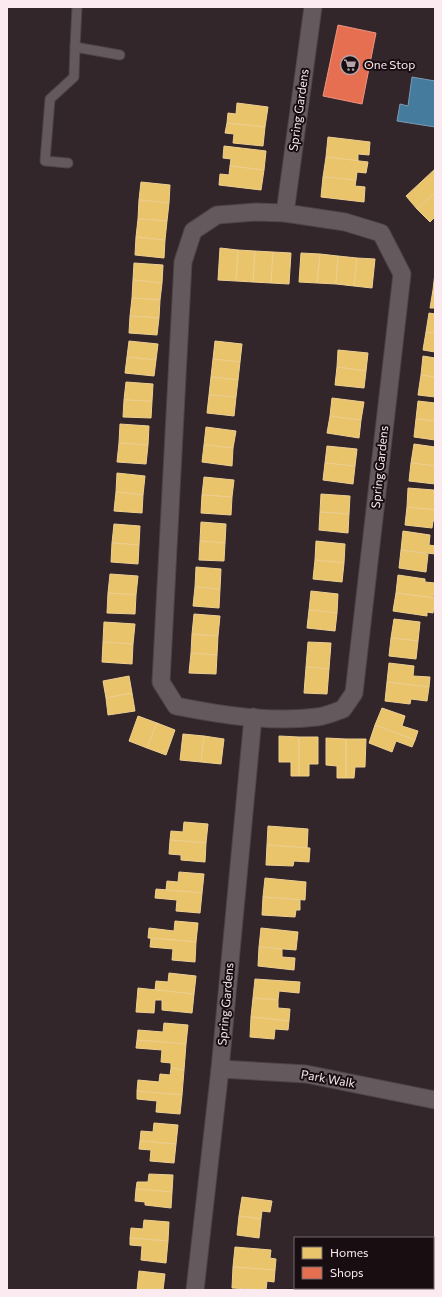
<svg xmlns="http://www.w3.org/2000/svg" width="442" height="1297" font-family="Commissioner,sans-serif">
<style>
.homes{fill:#e9c46a;stroke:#eecf92}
.shops{fill:#e76f51;stroke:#ed9481}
.public{fill:#457b9d;stroke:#7c9cb6}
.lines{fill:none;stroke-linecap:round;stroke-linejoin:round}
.lane-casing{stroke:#4e4447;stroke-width:11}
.street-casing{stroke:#4e4447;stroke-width:19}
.lane{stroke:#645a5d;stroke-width:9}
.street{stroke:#645a5d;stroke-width:17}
.labels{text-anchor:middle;stroke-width:4;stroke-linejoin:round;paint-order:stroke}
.poi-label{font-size:12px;fill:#fbeaf0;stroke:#180e12;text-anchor:start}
.street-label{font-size:12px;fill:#fbeaf0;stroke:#180e12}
</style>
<rect width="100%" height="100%" fill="#32262a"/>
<g class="homes">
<path d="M237 103 268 107 265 127 227 123 228 113 236 114Z"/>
<path d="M227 123 265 127 263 146 233 143 234 134 225 133Z"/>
<path d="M328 137 370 142 369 155 358 154V161L326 157Z"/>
<path d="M224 146 266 151 264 170 230 166 231 159 223 158Z"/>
<path d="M326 157 368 162 366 173 357 172 356 180 323 177Z"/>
<path d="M230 166 264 170 261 190 219 185 220 174 229 175Z"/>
<path d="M435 169V193L417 209 406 196Z"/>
<path d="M323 177 356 180 355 186 365 187 364 202 321 197Z"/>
<path d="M141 182 170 185 169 203 139 200Z"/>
<path d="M435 193V217L430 222 417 209Z"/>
<path d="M139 200 169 203 167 221 138 219Z"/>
<path d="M138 219 167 221 165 240 136 237Z"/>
<path d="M136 237 165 240 164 258 135 255Z"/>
<path d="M220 248 238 250 236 281 218 280Z"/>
<path d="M238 250 255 251 253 282 236 281Z"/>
<path d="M255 251 273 252 271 283 253 282Z"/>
<path d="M273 252 291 253 289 284 271 283Z"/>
<path d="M301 253 320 254 317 283 299 282Z"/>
<path d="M320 254 338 256 336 284 317 283Z"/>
<path d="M338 256 357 258 354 286 336 284Z"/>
<path d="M357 258 375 259 372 288 354 286Z"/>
<path d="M134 263 163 265 162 283 133 280Z"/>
<path d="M435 273V290H433Z"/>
<path d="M133 280 162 283 160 300 132 298Z"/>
<path d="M433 290H435V308H430Z"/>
<path d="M132 298 160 300 159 318 130 316Z"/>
<path d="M429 313 435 314V333L426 332Z"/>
<path d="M130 316 159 318 157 335 129 333Z"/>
<path d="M426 332 435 333V352L423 350Z"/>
<path d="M129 341 158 344 156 360 127 357Z"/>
<path d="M215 341 242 344 240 362 213 359Z"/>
<path d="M338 350 368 353 366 371 337 367Z"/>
<path d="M423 356 435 358V377L421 375Z"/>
<path d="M127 357 156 360 154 376 125 373Z"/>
<path d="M213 359 240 362 238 380 211 377Z"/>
<path d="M337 367 366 371 364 388 335 385Z"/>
<path d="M421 375 435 377V397L418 395Z"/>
<path d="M211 377 238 380 236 397 209 395Z"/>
<path d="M126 382 153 384 152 401 124 400Z"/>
<path d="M209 395 236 397 234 416 207 413Z"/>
<path d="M332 398 364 402 361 420 330 416Z"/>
<path d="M124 400 152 401 151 418 123 417Z"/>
<path d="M418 401 435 403V421L416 419Z"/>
<path d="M330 416 361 420 359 438 327 433Z"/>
<path d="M416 419 435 421V440L414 437Z"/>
<path d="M120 424 149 426 148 445 119 443Z"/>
<path d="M206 427 236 431 233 448 204 445Z"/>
<path d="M119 443 148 445 146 464 117 462Z"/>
<path d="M414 444 435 447V466L411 463Z"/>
<path d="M204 445 233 448 232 466 202 462Z"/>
<path d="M327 446 357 449 355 466 325 463Z"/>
<path d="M325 463 355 466 353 484 323 480Z"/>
<path d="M411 463 435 466V484L409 481Z"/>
<path d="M117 473 145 476 143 495 116 492Z"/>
<path d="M204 477 234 480 232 497 202 495Z"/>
<path d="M408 488 434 490 435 510 407 507Z"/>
<path d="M116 492 143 495 142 513 114 511Z"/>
<path d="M321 494 350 496 349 514 320 512Z"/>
<path d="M202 495 232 497 231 515 201 513Z"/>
<path d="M407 507 435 510V521H433L432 528 405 525Z"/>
<path d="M320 512 349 514 348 533 319 530Z"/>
<path d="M201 522 226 524 225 543 200 541Z"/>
<path d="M114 524 140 526 139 545 112 543Z"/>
<path d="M403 531 430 535 429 545 435 546V554L401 550Z"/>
<path d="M200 541 225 543 224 561 199 560Z"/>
<path d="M316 541 345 544 344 563 315 560Z"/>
<path d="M112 543 139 545 138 564 111 562Z"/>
<path d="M401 550 428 554 426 572 399 568Z"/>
<path d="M315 560 344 563 342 582 313 579Z"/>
<path d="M196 567 221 569 220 589 195 587Z"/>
<path d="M110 574 138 576 136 595 108 593Z"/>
<path d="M398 575 425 579V582L435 583 433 598 396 593Z"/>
<path d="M195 587 220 589 219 608 193 606Z"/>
<path d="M311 591 338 594 337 613 309 610Z"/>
<path d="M108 593 136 595 135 614 107 613Z"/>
<path d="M396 593 435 598 433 613 427 612V616L393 611Z"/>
<path d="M309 610 337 613 335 631 307 628Z"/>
<path d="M194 614 220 616 218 636 192 634Z"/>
<path d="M394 619 420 622 418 641 391 638Z"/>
<path d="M104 622 135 624 133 644 103 642Z"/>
<path d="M192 634 218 636 217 655 191 653Z"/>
<path d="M391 638 418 641 416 659 389 656Z"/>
<path d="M103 642 133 644 132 664 102 662Z"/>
<path d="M308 642 331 643 329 669 306 667Z"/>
<path d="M191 653 217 655 216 674 189 673Z"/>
<path d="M389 663 414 666 413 676 430 677 429 687 387 682Z"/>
<path d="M306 667 329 669 327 694 304 693Z"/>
<path d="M129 676 132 693 106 698 103 681Z"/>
<path d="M387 682 429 687 427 701 411 699 410 704 385 701Z"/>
<path d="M132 693 135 711 108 715 106 698Z"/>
<path d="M382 708 405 716 402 726 418 731 415 740 375 725Z"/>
<path d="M138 716 157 723 147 748 129 741Z"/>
<path d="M157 723 175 730 166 755 147 748Z"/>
<path d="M375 725 415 740 412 747 396 741 392 752 369 743Z"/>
<path d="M183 734 204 736 201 762 180 760Z"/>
<path d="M204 736 224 739 221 764 201 762Z"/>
<path d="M279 736 299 737V776H291V762H279Z"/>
<path d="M299 737H318V764H309V776H299Z"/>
<path d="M326 738 346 739V778H337V766L326 765Z"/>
<path d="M346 739H366L365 767H355L354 778H346Z"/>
<path d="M184 822 208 824 206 843 170 840 171 831 183 832Z"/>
<path d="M268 826 308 829 307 848 267 845Z"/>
<path d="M170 840 206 843 205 862 181 860V855L169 854Z"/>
<path d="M267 845 310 848 309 862 294 861 293 866 266 865Z"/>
<path d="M179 872 204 874 202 893 166 890 167 881 178 882Z"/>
<path d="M265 878 306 882 305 900 263 897Z"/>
<path d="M156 889 202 893 200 913 176 911 177 900 155 898Z"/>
<path d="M263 897 300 900V910H296L295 917 262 915Z"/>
<path d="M175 921 198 923 196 942 148 938 149 928 174 931Z"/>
<path d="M261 928 298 932 296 950 259 947Z"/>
<path d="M151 938 196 942 195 962 172 960 173 949 150 947Z"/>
<path d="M259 947 282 949V957L295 958 294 970 258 966Z"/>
<path d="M169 973 196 976 194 994 155 990 156 981 168 982Z"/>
<path d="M255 979 300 982 299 993 279 991 278 1000 253 998Z"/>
<path d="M138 988 194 994 192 1013 162 1010V1000H155L154 1013 136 1012Z"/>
<path d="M253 998 278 1000V1008L290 1009 289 1021 251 1017Z"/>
<path d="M251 1017 289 1021 288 1030 275 1029 274 1039 250 1037Z"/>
<path d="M164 1023 188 1025 186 1044 137 1040 138 1030 163 1032Z"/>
<path d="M137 1040 186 1044 184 1070 171 1068V1063L161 1062 162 1050 136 1048Z"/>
<path d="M171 1068 184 1070 182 1095 137 1091 138 1080 159 1082 160 1074 170 1075Z"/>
<path d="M137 1091 182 1095 180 1114 156 1112 157 1101 137 1099Z"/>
<path d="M154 1123 178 1125 176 1144 140 1141 141 1131 153 1132Z"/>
<path d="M140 1141 176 1144 174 1163 150 1161 151 1150 139 1149Z"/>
<path d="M149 1174 173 1175 172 1192 136 1189 137 1182H148Z"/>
<path d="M136 1189 172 1192 171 1208 145 1205V1202L135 1201Z"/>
<path d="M242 1197 272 1201 270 1212 262 1211 261 1219 239 1216Z"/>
<path d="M239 1216 261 1219 259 1238 237 1235Z"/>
<path d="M144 1220 169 1222 168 1241 130 1238 131 1228 143 1229Z"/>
<path d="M130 1238 168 1241 166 1263 141 1260 142 1246 130 1245Z"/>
<path d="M235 1247 271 1250 270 1258 276 1259 275 1270 233 1267Z"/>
<path d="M233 1267 275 1270 274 1282 267 1281 266 1290 232 1288Z"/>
<path d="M139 1271 165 1274 163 1290H137Z"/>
</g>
<path class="shops" d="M338 25 376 33 362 104 323 96Z"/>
<path class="public" d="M412 77 435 81V127L397 121 400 104 408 106Z"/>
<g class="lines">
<g class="lane-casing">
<g id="lane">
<path d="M77 7 75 47 120 55"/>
<path d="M68 163 45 161 50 99 74 77 75 47"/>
</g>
</g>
<g class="street-casing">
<g id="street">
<path d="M256 212 285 213 345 222 381 233 402 274 354 693 343 709C335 712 326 716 317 717 271 723 221 715 176 706L161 682 183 262 193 231 217 215Z"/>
<path d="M285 213 313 7"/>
<path d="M220 1069 306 1074 435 1100"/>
<path d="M195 1290 220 1069 253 717"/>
</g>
</g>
<use href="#lane" class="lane"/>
<use href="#street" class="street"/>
</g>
<defs>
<g id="supermarket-ring" transform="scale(1)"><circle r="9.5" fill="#180e12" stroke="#b5a5ab" stroke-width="1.5"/><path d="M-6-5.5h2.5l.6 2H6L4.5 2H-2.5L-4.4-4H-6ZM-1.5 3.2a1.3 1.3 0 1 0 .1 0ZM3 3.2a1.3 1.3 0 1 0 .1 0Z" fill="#b5a5ab"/></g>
</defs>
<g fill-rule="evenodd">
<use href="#supermarket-ring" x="350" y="65"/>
</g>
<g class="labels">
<g class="poi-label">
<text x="364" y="69">One Stop</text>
</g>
<g class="street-label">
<text transform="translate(299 110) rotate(-82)" y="4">Spring Gardens</text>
<text transform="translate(380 467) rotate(-84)" y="4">Spring Gardens</text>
<text transform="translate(226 1004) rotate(-85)" y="4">Spring Gardens</text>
<text transform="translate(328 1079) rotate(10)" y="4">Park Walk</text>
</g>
</g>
<rect width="442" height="1297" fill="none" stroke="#fbeaf0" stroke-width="16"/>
<rect x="294" y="1237" width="140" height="52" fill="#180e12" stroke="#73666b"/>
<rect x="302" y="1247" width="20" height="12" fill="#e9c46a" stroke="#73666b"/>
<text x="330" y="1257" font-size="12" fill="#fbeaf0">Homes</text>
<rect x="302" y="1267" width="20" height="12" fill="#e76f51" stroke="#73666b"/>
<text x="330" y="1277" font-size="12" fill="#fbeaf0">Shops</text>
</svg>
